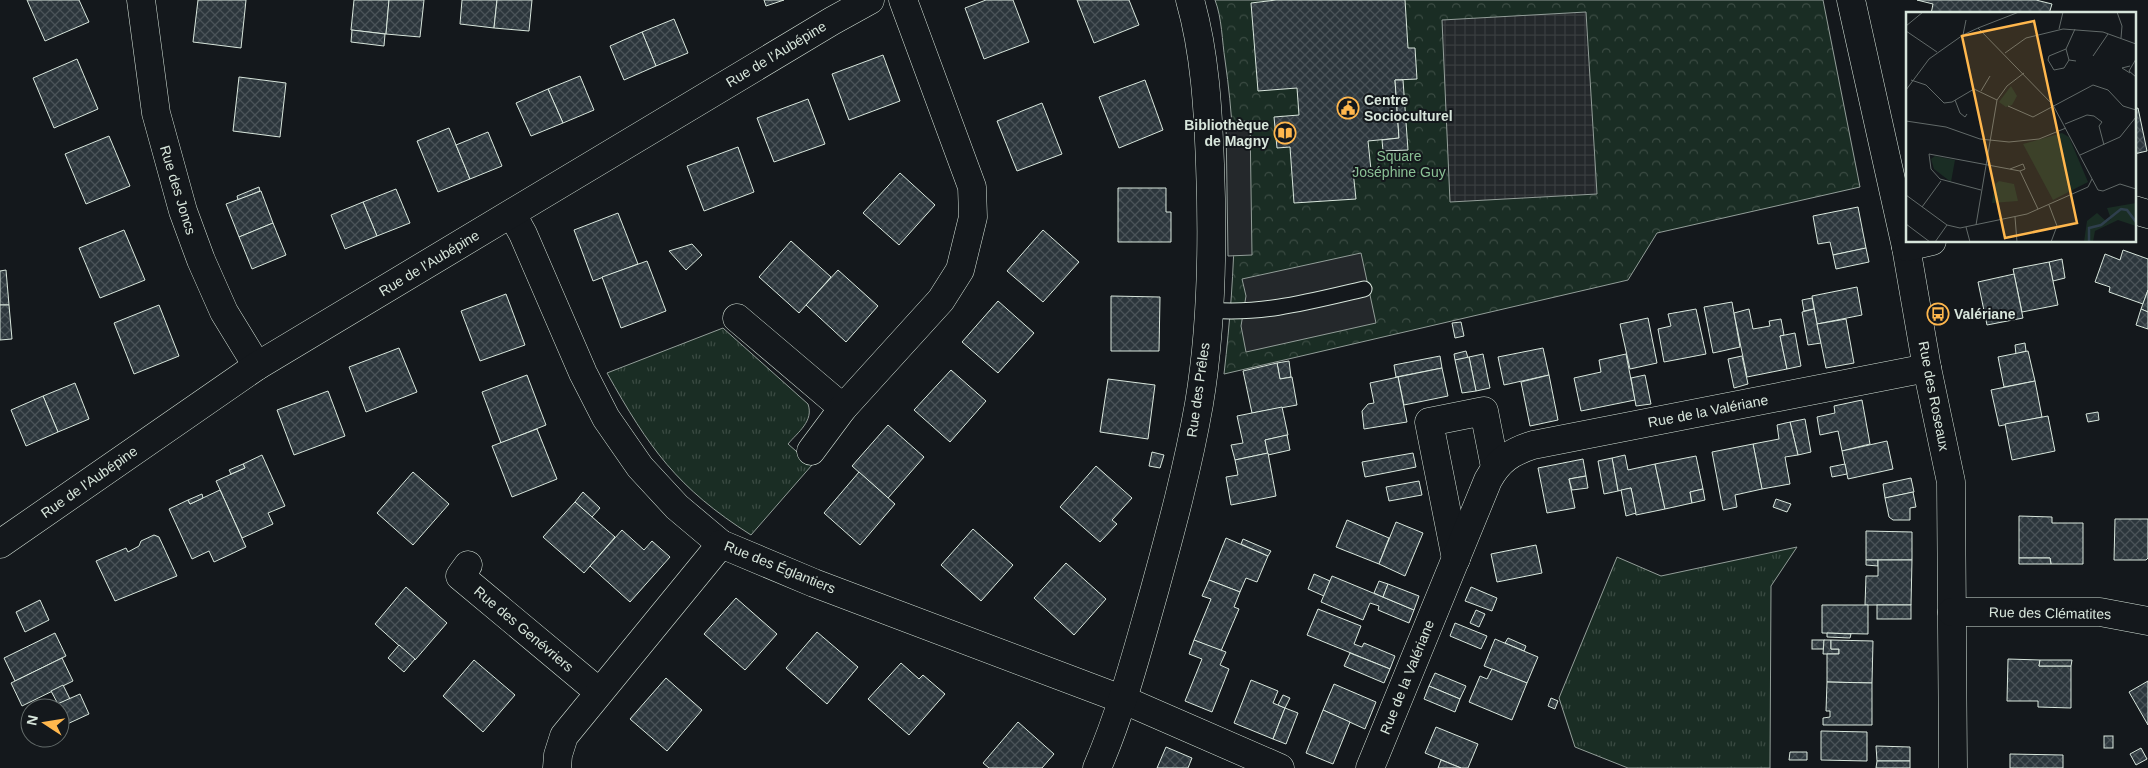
<svg xmlns="http://www.w3.org/2000/svg" width="2148" height="768" font-family="Helvetica,sans-serif">
<style>
.grass{fill:url(#grass-tufts);stroke:#939e99}
.park{fill:url(#park-crowns);stroke:#939e99}
.parking{fill:#24282b;stroke:#939e99}
.plaza{fill:url(#plaza-grid);stroke:#939e99}
.building{fill:url(#building-cross-hatch);stroke:#d8e6dc}
.lines{fill:none;stroke-linecap:round;stroke-linejoin:round}
.lane-casing{stroke:#d8e6dc;stroke-width:17}
.street-casing{stroke:#d8e6dc;stroke-width:29}
.lane{stroke:#14181c;stroke-width:15}
.street{stroke:#14181c;stroke-width:28}
.labels{text-anchor:middle;stroke-width:4;stroke-linejoin:round;paint-order:stroke}
.street-label{font-size:14px;fill:#d8e6dc;stroke:#14181c}
.poi-label{font-size:14px;font-weight:bold;fill:#d8e6dc;stroke:#14181c;text-anchor:start}
.park-label{font-size:14px;fill:#8ac095;stroke:#14181c}
.inset-river{fill:none;stroke:#2f3f4d;stroke-width:2.5}
.inset-road{fill:none;stroke:#626a69;stroke-width:1}
.view{fill:#ffb74d;fill-opacity:0.15;stroke:#ffb74d;stroke-width:2.5}
.inset-edge{fill:none;stroke:#d8e6dc;stroke-width:2.5}
</style>
<defs>
<pattern id="grass-tufts" width="24" height="20" patternUnits="userSpaceOnUse" patternTransform="scale(1.25)"><rect width="24" height="20" fill="#1a2d24"/><path d="M3 7l-1-3M5 7V3M7 7l1-3M15 17l-1-3M17 17v-4M19 17l1-3" fill="none" stroke="#3b4b43"/></pattern>
<pattern id="park-crowns" width="20" height="18" patternUnits="userSpaceOnUse" patternTransform="scale(1.25)"><rect width="20" height="18" fill="#1a2d24"/><path d="M2 6a3 3 0 1 1 6 0M12 15a3 3 0 1 1 6 0" fill="none" stroke="#3b4b43"/></pattern>
<pattern id="plaza-grid" width="8" height="8" patternUnits="userSpaceOnUse" patternTransform="scale(1.25)"><rect width="8" height="8" fill="#24282b"/><path d="M0 4h8M4 0v8" fill="none" stroke="#393d3f"/></pattern>
<pattern id="building-cross-hatch" width="8" height="8" patternUnits="userSpaceOnUse" patternTransform="scale(1.25)"><rect width="8" height="8" fill="#2c363c"/><path d="M0 0l8 8M0 8l8-8" fill="none" stroke="#4a5358"/></pattern>
</defs>
<rect width="100%" height="100%" fill="#14181c"/>
<g class="grass">
<path d="M723 328 808 404C814 421 798 432 788 444L812 465 751 535C677 488 649 448 607 373Z"/>
<path d="M1797 547 1771 586 1770 768H1628L1575 747 1559 698 1617 557 1661 576Z"/>
</g>
<path class="park" d="M1215 0H1823L1860 187 1657 233 1628 280 1224 374C1236 271 1240 163 1225 60 1222 41 1222 18 1215 0Z"/>
<g class="parking">
<path d="M1250 121 1252 255 1228 256 1226 122Z"/>
<path d="M1361 253 1376 323 1246 352 1241 326 1246 296 1242 279Z"/>
</g>
<path class="plaza" d="M1586 12 1597 194 1450 202 1442 20Z"/>
<g class="building">
<path d="M27 0H79L89 22 45 41Z"/>
<path d="M198 0H246L241 48 193 42Z"/>
<path d="M354 0H389L386 34 351 30Z"/>
<path d="M389 0H424L420 37 386 34Z"/>
<path d="M462 0H497L494 28 460 24Z"/>
<path d="M497 0H532L529 31 494 28Z"/>
<path d="M764 0H784L766 6Z"/>
<path d="M986 0H1013L1029 42 984 59 965 8Z"/>
<path d="M1077 0H1129L1139 25 1094 43Z"/>
<path d="M1276 0H1405L1408 48H1415L1417 79 1395 80 1399 138 1368 141 1371 170 1353 171 1356 199 1294 203 1290 147 1277 148 1274 117 1299 115 1297 88 1258 91 1251 3Z"/>
<path d="M1917 0H2036L2052 4 2049 14H1931L1933 4Z"/>
<path d="M674 19 688 53 656 66 642 32Z"/>
<path d="M352 30 385 34 384 46 351 42Z"/>
<path d="M642 32 656 66 624 80 610 46Z"/>
<path d="M883 55 900 101 849 120 832 74Z"/>
<path d="M77 59 98 109 54 128 33 78Z"/>
<path d="M580 76 594 110 563 123 548 89Z"/>
<path d="M239 77 286 83 280 137 233 131Z"/>
<path d="M1145 80 1163 130 1119 148 1099 97Z"/>
<path d="M1395 80H1403L1408 150 1383 151 1382 140 1399 138Z"/>
<path d="M548 89 563 123 531 136 516 103Z"/>
<path d="M808 99 825 144 774 162 757 118Z"/>
<path d="M1042 103 1062 154 1017 171 997 121Z"/>
<path d="M2138 108 2147 151 2134 154V109Z"/>
<path d="M449 128 470 179 438 192 417 141Z"/>
<path d="M488 132 502 166 470 179 456 145Z"/>
<path d="M109 136 130 186 86 204 65 154Z"/>
<path d="M738 147 754 192 704 211 687 166Z"/>
<path d="M900 173 935 205 899 245 863 213Z"/>
<path d="M259 187 260 191 238 200 237 196Z"/>
<path d="M1118 188H1166V212H1171V242H1118Z"/>
<path d="M396 189 410 223 377 236 363 202Z"/>
<path d="M261 191 273 223 239 237 226 204Z"/>
<path d="M363 202 377 236 345 249 331 215Z"/>
<path d="M1858 207 1866 248 1833 255 1830 242 1818 244 1813 216Z"/>
<path d="M618 213 638 264 593 281 574 230Z"/>
<path d="M273 223 286 255 252 269 239 237Z"/>
<path d="M124 230 145 280 100 298 79 248Z"/>
<path d="M1043 230 1079 262 1043 302 1007 271Z"/>
<path d="M791 241 831 277 799 313 759 277Z"/>
<path d="M692 244 702 255 686 270 669 251Z"/>
<path d="M1866 248 1869 262 1836 269 1833 255Z"/>
<path d="M2123 250 2148 259V290L2143 304 2109 292 2110 287 2095 282 2105 254 2120 260Z"/>
<path d="M2062 259 2065 278 2053 281 2049 262Z"/>
<path d="M647 261 666 311 621 328 602 277Z"/>
<path d="M2049 262 2058 305 2022 312 2013 269Z"/>
<path d="M6 270 9 305H0V271Z"/>
<path d="M838 270 878 306 846 342 806 305Z"/>
<path d="M2014 274 2023 318 1987 325 1978 282Z"/>
<path d="M1857 287 1862 315 1817 324 1812 296Z"/>
<path d="M2148 290V312L2141 309Z"/>
<path d="M506 294 525 345 480 361 461 311Z"/>
<path d="M1111 296 1160 297 1159 351H1111Z"/>
<path d="M1812 298 1814 309 1804 311 1802 300Z"/>
<path d="M998 301 1034 333 998 373 962 342Z"/>
<path d="M1732 302 1740 347 1713 353 1704 307Z"/>
<path d="M0 305H9L12 339 0 340Z"/>
<path d="M159 305 179 356 134 374 114 323Z"/>
<path d="M1696 309 1706 354 1664 362 1658 329 1671 326 1668 314Z"/>
<path d="M1749 309 1753 329 1770 326 1769 321 1781 319 1784 335 1780 336 1787 369 1747 377 1734 313Z"/>
<path d="M1814 309 1821 343 1808 345 1802 312Z"/>
<path d="M2141 309 2148 312V329L2136 325Z"/>
<path d="M1648 318 1657 363 1630 369 1620 324Z"/>
<path d="M1846 319 1854 363 1826 368 1817 324Z"/>
<path d="M1461 322 1464 336 1455 338 1452 323Z"/>
<path d="M1795 333 1801 366 1787 369 1780 336Z"/>
<path d="M2025 343 2026 351 2016 354 2015 345Z"/>
<path d="M399 348 417 392 366 412 349 367Z"/>
<path d="M1543 348 1549 375 1504 385 1498 357Z"/>
<path d="M1466 351 1468 358 1455 360 1454 354Z"/>
<path d="M2028 351 2035 381 2004 387 1998 357Z"/>
<path d="M1483 354 1490 388 1476 391 1469 357Z"/>
<path d="M1626 354 1635 400 1581 411 1574 378 1601 372 1599 360Z"/>
<path d="M1440 356 1442 368 1396 377 1394 365Z"/>
<path d="M1742 356 1748 384 1734 388 1728 359Z"/>
<path d="M1469 357 1476 391 1462 393 1455 360Z"/>
<path d="M1289 361 1291 377 1280 379 1277 363Z"/>
<path d="M1277 363 1280 379 1292 377 1297 405 1252 413 1243 371Z"/>
<path d="M1442 368 1448 396 1404 405 1398 377Z"/>
<path d="M951 370 986 401 950 442 914 410Z"/>
<path d="M527 375 546 425 501 443 482 392Z"/>
<path d="M1549 375 1558 420 1530 426 1521 382Z"/>
<path d="M1645 375 1651 404 1636 406 1631 378Z"/>
<path d="M1398 377 1407 422 1364 429 1362 411 1368 404 1374 403 1370 383Z"/>
<path d="M1108 379 1155 385 1148 439 1100 432Z"/>
<path d="M2035 381 2042 417 1999 426 1991 390Z"/>
<path d="M75 383 89 419 58 432 43 396Z"/>
<path d="M328 391 345 436 294 455 277 410Z"/>
<path d="M43 396 58 432 26 446 11 410Z"/>
<path d="M1862 400 1870 444 1842 451 1838 431 1820 435 1817 417 1835 413 1834 406Z"/>
<path d="M1282 407 1288 435 1265 440 1268 453 1235 460 1231 445 1243 443 1237 416Z"/>
<path d="M2098 412 2099 420 2088 422 2086 414Z"/>
<path d="M2048 416 2055 451 2012 460 2005 424Z"/>
<path d="M1805 419 1811 452 1798 455 1790 422Z"/>
<path d="M1790 422 1798 455 1785 457 1790 484 1762 489 1753 444 1779 439 1777 425Z"/>
<path d="M888 425 924 457 888 498 852 466Z"/>
<path d="M537 429 557 479 512 497 492 446Z"/>
<path d="M1287 435 1290 450 1268 455 1265 440Z"/>
<path d="M1887 441 1893 469 1848 479 1842 451Z"/>
<path d="M1753 444 1762 489 1735 495 1737 507 1723 510 1712 452Z"/>
<path d="M1152 452 1164 455 1160 468 1149 466Z"/>
<path d="M1268 453 1276 496 1231 505 1226 477 1238 475 1235 460Z"/>
<path d="M1413 453 1416 467 1365 477 1362 462Z"/>
<path d="M262 455 285 506 268 513 273 524 242 538 216 481 245 468 243 464Z"/>
<path d="M1625 455 1628 470 1655 464 1665 509 1636 515 1631 488 1618 491 1612 458Z"/>
<path d="M1696 456 1703 489 1690 492 1692 503 1665 509 1655 464Z"/>
<path d="M1612 458 1618 491 1604 494 1598 461Z"/>
<path d="M1583 459 1586 476 1569 479 1575 508 1547 513 1538 468Z"/>
<path d="M243 464 245 468 231 474 229 470Z"/>
<path d="M1845 464 1847 474 1832 477 1830 467Z"/>
<path d="M1096 466 1132 498 1112 520 1117 524 1100 542 1060 507Z"/>
<path d="M413 472 449 504 413 545 377 513Z"/>
<path d="M859 472 895 504 860 545 824 513Z"/>
<path d="M1586 476 1588 488 1572 490 1569 479Z"/>
<path d="M1911 478 1914 492 1885 498 1883 484Z"/>
<path d="M1419 481 1422 495 1389 501 1386 487Z"/>
<path d="M1631 488 1636 513 1626 516 1621 490Z"/>
<path d="M1703 489 1705 500 1692 503 1690 492Z"/>
<path d="M220 490 246 547 214 562 209 551 192 559 169 509 188 500 190 504Z"/>
<path d="M583 492 600 508 592 517 575 502Z"/>
<path d="M1913 492 1916 507 1910 508V520H1893L1889 517 1885 498Z"/>
<path d="M202 494 203 498 190 504 188 500Z"/>
<path d="M1776 499 1791 504 1787 512 1773 507Z"/>
<path d="M575 502 615 537 584 573 543 537Z"/>
<path d="M2019 516 2052 517V523H2083V564H2051L2050 558H2019Z"/>
<path d="M2115 519H2148V558L2146 560H2114Z"/>
<path d="M1347 520 1389 538 1379 564 1336 547Z"/>
<path d="M1396 522 1423 533 1405 576 1379 564Z"/>
<path d="M973 529 1013 565 981 601 941 565Z"/>
<path d="M622 530 644 550 652 541 670 557 630 602 590 566Z"/>
<path d="M1866 531 1912 532V560H1866Z"/>
<path d="M154 535 159 537 177 576 115 601 96 561 126 548 128 552 139 546 141 541Z"/>
<path d="M1226 538 1268 556 1257 582 1246 578 1240 592 1209 580Z"/>
<path d="M1243 539 1271 551 1268 556 1241 544Z"/>
<path d="M1536 545 1542 573 1497 582 1491 554Z"/>
<path d="M2019 558H2050L2051 564H2019Z"/>
<path d="M1866 560H1878V566L1866 565Z"/>
<path d="M1878 560H1912L1911 605H1865L1866 576H1878Z"/>
<path d="M1066 563 1106 599 1074 635 1034 598Z"/>
<path d="M1314 574 1330 581 1324 596 1308 589Z"/>
<path d="M1332 576 1414 610 1409 623 1378 610 1379 606 1370 603 1363 620 1321 602Z"/>
<path d="M1209 580 1240 592 1234 607 1239 609 1221 651 1194 640 1211 599 1202 596Z"/>
<path d="M1379 581 1388 584 1383 597 1374 593Z"/>
<path d="M1388 584 1419 596 1414 610 1383 597Z"/>
<path d="M406 587 447 623 415 660 375 624Z"/>
<path d="M1471 587 1497 598 1492 611 1465 601Z"/>
<path d="M736 598 777 634 745 670 704 634Z"/>
<path d="M40 600 49 620 25 632 16 612Z"/>
<path d="M1822 605H1868V634L1822 633Z"/>
<rect x="1877" y="605" width="34" height="14"/>
<path d="M1318 609 1361 626 1354 644 1362 647 1364 643 1395 656 1390 669 1307 635Z"/>
<path d="M1476 610 1485 614 1479 627 1470 623Z"/>
<path d="M1455 623 1487 636 1481 649 1450 636Z"/>
<path d="M817 632 858 667 827 704 786 668Z"/>
<path d="M55 633 66 656 15 681 4 658Z"/>
<path d="M1827 633 1851 634 1850 638 1827 637Z"/>
<path d="M1508 638 1526 646 1524 651 1505 643Z"/>
<path d="M1495 639 1538 657 1527 683 1484 666Z"/>
<path d="M1194 640 1226 652 1220 665 1229 669 1212 712 1185 701 1202 659 1189 654Z"/>
<rect x="1812" y="640" width="12" height="9"/>
<path d="M1824 640H1831V649H1839V654H1823Z"/>
<path d="M1831 640 1873 641 1872 683 1827 682V654H1839V649H1831Z"/>
<path d="M399 645 415 659 404 672 388 658Z"/>
<path d="M1350 653 1390 669 1384 683 1344 666Z"/>
<path d="M62 658 73 681 22 706 11 683Z"/>
<path d="M2008 659 2040 660 2039 666H2071V708L2038 707V701H2007Z"/>
<path d="M474 660 515 695 483 732 443 696Z"/>
<path d="M2040 660H2072L2071 666H2039Z"/>
<path d="M901 663 919 679 923 675 945 694 909 735 868 699Z"/>
<path d="M1492 669 1527 683 1512 720 1469 702 1480 676 1487 679Z"/>
<path d="M1435 673 1466 686 1460 699 1429 686Z"/>
<path d="M666 678 702 710 667 751 630 719Z"/>
<path d="M1251 680 1278 691 1273 703 1285 708 1273 739 1234 723Z"/>
<path d="M2148 681V725L2129 692Z"/>
<path d="M1827 682 1872 683V725H1823V718L1830 717V711H1826Z"/>
<path d="M1334 684 1376 702 1365 729 1323 710Z"/>
<path d="M63 685 70 699 58 704 51 691Z"/>
<path d="M1429 686 1460 699 1455 712 1424 699Z"/>
<path d="M80 694 89 714 65 725 60 715V708L55 705Z"/>
<path d="M1283 695 1290 698 1285 708 1278 705Z"/>
<path d="M1551 698 1558 701 1555 709 1548 706Z"/>
<path d="M1285 708 1298 713 1286 744 1273 739Z"/>
<path d="M1323 710 1350 722 1333 764 1306 753Z"/>
<path d="M1018 722 1054 754 1042 768H989L983 763Z"/>
<path d="M1436 727 1478 744 1468 768H1461L1425 753Z"/>
<path d="M1821 731 1867 732V761L1821 760Z"/>
<rect x="2104" y="736" width="9" height="12"/>
<path d="M1876 746 1910 747V761H1877Z"/>
<path d="M1166 747 1192 758 1188 768H1157Z"/>
<path d="M2141 748 2147 759 2136 765 2130 754Z"/>
<path d="M1790 752H1807V760H1789Z"/>
<path d="M2010 754 2063 755V768H2010Z"/>
<path d="M1441 760 1461 768H1438Z"/>
<path d="M1877 761H1910V768H1876Z"/>
</g>
<g class="lines">
<g class="lane-casing">
<path id="lane" d="M1209 310C1262 315 1312 301 1364 289"/>
</g>
<g class="street-casing">
<g id="street">
<path d="M141 0 156 113 183 211 201 260 224 312 257 366"/>
<path d="M1851 0 1906 247 1927 368 1951 482 1953 768"/>
<path d="M2134 210 2148 214"/>
<path d="M512 214 523 234 583 373 606 418 640 467 677 507 721 544 814 583 1124 700 1280 768"/>
<path d="M1906 247 1932 241"/>
<path d="M737 318 843 408"/>
<path d="M811 451 843 408 941 300 960 270 973 217 972 187 903 0"/>
<path d="M0 544 257 366 832 21 870 0"/>
<path d="M1456 559 1429 422 1484 411 1495 467"/>
<path d="M468 565 460 576 599 692"/>
<path d="M1952 612H2100L2148 621"/>
<path d="M557 768 558 755 564 736 721 544"/>
<path d="M1097 768C1122 710 1137 652 1154 592 1171 530 1188 467 1199 404 1212 326 1213 243 1210 164 1208 109 1205 53 1190 0"/>
<path d="M1370 768 1488 480C1499 460 1511 452 1533 445L1927 368"/>
</g>
</g>
<use href="#lane" class="lane"/>
<use href="#street" class="street"/>
</g>
<defs>
<g id="civic-ring" transform="scale(1.125)"><circle r="9.5" fill="#14181c" stroke="#ffb74d" stroke-width="1.5"/><path d="M-.6-6.5H3V-4.5H.6V-3L4-1V1h2V6H-6V1h2V-1L-.6-3ZM-1.2 2.5V6h2.4V2.5Z" fill="#ffb74d"/></g>
<g id="library-ring" transform="scale(1.125)"><circle r="9.5" fill="#14181c" stroke="#ffb74d" stroke-width="1.5"/><path d="M-6-4Q-3-5.5-.7-3.5V5Q-3 3-6 4ZM6-4Q3-5.5 .7-3.5V5Q3 3 6 4Z" fill="#ffb74d"/></g>
<g id="bus-ring" transform="scale(1.125)"><circle r="9.5" fill="#14181c" stroke="#ffb74d" stroke-width="1.5"/><path d="M-5-6H5V4H4V6H2V4H-2V6H-4V4H-5ZM-3.5-4V0h7V-4ZM-3.5 1.2v1.5H-2V1.2ZM2 1.2v1.5H3.5V1.2Z" fill="#ffb74d"/></g>
</defs>
<g fill-rule="evenodd">
<use href="#civic-ring" x="1348" y="108"/>
<use href="#library-ring" x="1285" y="133"/>
<use href="#bus-ring" x="1938" y="314"/>
</g>
<g class="labels">
<g class="street-label">
<text transform="translate(776 54) rotate(-31)" y="5">Rue de l'Aubépine</text>
<text transform="translate(178 190) rotate(73)" y="5">Rue des Joncs</text>
<text transform="translate(429 263) rotate(-31)" y="5">Rue de l'Aubépine</text>
<text transform="translate(1198 390) rotate(-82)" y="5">Rue des Prêles</text>
<text transform="translate(1934 396) rotate(79)" y="5">Rue des Roseaux</text>
<text transform="translate(1708 411) rotate(-11)" y="5">Rue de la Valériane</text>
<text transform="translate(89 482) rotate(-35)" y="5">Rue de l'Aubépine</text>
<text transform="translate(780 567) rotate(22)" y="5">Rue des Églantiers</text>
<text transform="translate(2050 613) rotate(1)" y="5">Rue des Clématites</text>
<text transform="translate(524 629) rotate(40)" y="5">Rue des Genévriers</text>
<text transform="translate(1407 677) rotate(-68)" y="5">Rue de la Valériane</text>
</g>
<g class="poi-label">
<text x="1364" y="105">Centre<tspan x="1364" dy="16">Socioculturel</tspan></text>
<text x="1269" y="130" text-anchor="end">Bibliothèque<tspan x="1269" dy="16">de Magny</tspan></text>
<text x="1954" y="319">Valériane</text>
</g>
<g class="park-label">
<text x="1399" y="161">Square<tspan x="1399" dy="16">Joséphine Guy</tspan></text>
</g>
</g>
<g transform="translate(1906 12)">
<rect width="230" height="230" fill="#14181c"/>
<path d="M105 74 111 84 106 93 100 95 93 90ZM29 144 49 148 45 170 28 157 25 147ZM93 169 108 172 112 189 86 191 89 172Z" fill="#1a2d24"/>
<path d="M230 191V214L212 208 189 219 187 230H178L181 209 191 201 201 210 205 207 201 196Z" fill="#1a2d24"/>
<path d="M156 121 163 125 182 170 147 188 117 132Z" fill="#1a2d24"/>
<path class="inset-river" d="M183 230V216L195 213 215 197 221 198 230 210"/>
<path class="inset-road" d="M211 0 216 14 215 26M0 14 17 0M72 16 113 0M153 17 157 0M169 17 160 37 163 48 170 49M0 19 31 40M57 23 60 8M160 37 143 44 142 48 148 58 158 56 163 48M99 41 120 26 157 17 197 20 230 32M187 44 202 22M230 47 223 59 230 65M224 61 216 56 224 54M5 68 20 73 38 91 46 90 68 77 91 88M0 78 23 47 57 23 72 16 147 93 192 178 197 179 214 172 230 177M75 79 84 64M49 88 54 101 59 105 61 102M102 94 127 105 187 73 202 78 217 94 230 98M0 109 40 115 74 127 103 130 133 127 160 116M159 112 181 103 188 104 196 110 193 114 198 133M174 143 214 125 230 105M104 157 117 152 119 157 114 159M75 178 34 167 25 157 23 142 114 159 132 197M0 183 41 213 54 216 121 202 182 175 186 167M143 193 151 214 145 230M16 195 35 169M109 205 111 230M0 212 24 230M70 213 91 88 101 74 118 61M60 215 64 230M29 230 41 213"/>
<path class="view" d="M128 9 171 211 99 226 56 24Z"/>
<rect width="230" height="230" class="inset-edge"/>
</g>
<g transform="translate(45 723) rotate(282)"><circle r="24" fill="#14181c" stroke="#626a69"/>
<path d="M0-4L9 19L0 12L-9 19Z" fill="#ffb74d"/>
<text y="-8" font-size="14" font-weight="bold" text-anchor="middle" fill="#d8e6dc">N</text>
</g>
</svg>
